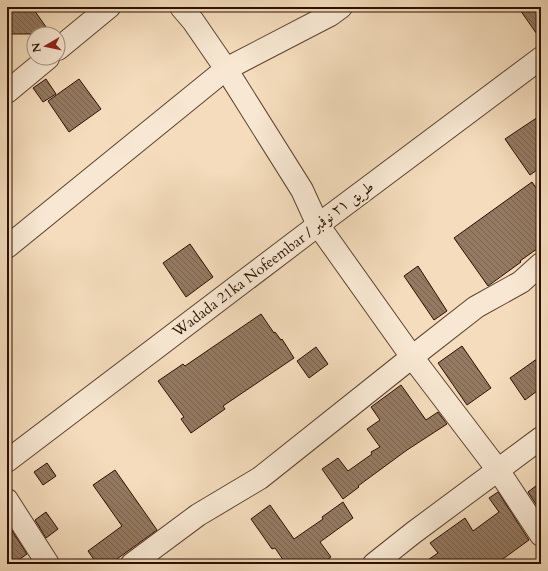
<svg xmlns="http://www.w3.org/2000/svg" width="548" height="571" font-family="Cardo,Amiri,serif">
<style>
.building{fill:url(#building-back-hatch);stroke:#2b1001}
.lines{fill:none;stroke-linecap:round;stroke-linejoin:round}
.minor-casing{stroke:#5d4330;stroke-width:24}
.tertiary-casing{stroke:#5d4330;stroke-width:24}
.minor{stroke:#f8e8d3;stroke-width:22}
.tertiary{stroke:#f8e8d3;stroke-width:22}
.labels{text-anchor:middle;stroke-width:4;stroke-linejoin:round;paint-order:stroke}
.street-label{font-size:15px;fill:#2b1001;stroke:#f8e8d3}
</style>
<defs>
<pattern id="building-back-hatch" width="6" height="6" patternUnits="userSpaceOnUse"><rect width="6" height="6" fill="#947a62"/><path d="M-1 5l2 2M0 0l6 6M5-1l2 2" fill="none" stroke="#79634e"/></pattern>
</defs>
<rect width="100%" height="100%" fill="#f4dcbc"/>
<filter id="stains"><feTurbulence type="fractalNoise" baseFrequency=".005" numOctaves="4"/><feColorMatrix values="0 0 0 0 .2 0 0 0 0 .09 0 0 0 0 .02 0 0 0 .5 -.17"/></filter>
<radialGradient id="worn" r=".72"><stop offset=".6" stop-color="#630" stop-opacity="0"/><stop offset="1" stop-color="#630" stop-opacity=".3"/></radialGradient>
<g class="building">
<path d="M7 7H32L51 34H7Z"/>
<path d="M518 7H541V40Z"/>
<path d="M46 79 56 94 43 102 33 88Z"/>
<path d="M79 79 101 109 69 132 48 101Z"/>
<path d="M541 115V167L530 175 505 139Z"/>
<path d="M532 182 541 195V246L520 261 521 262 488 286 454 238Z"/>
<path d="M190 244 213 277 186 297 163 263Z"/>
<path d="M418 266 447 311 434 320 404 276Z"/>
<path d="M261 314 274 333 275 332 281 340 282 339 294 358 223 406 225 409 191 433 181 419 184 417 158 381 183 364 185 366Z"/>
<path d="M462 346 491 388 467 405 438 363Z"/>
<path d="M316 347 328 364 309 378 297 361Z"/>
<path d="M541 356V388L525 400 510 378Z"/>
<path d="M401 385 426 420 438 412 447 424 407 450 358 486 359 487 343 499 322 469 338 458 348 471 372 454 371 452 380 447 367 429 380 420 371 407Z"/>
<path d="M47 463 56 476 43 485 34 472Z"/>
<path d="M115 470 157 530 110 564H97L88 551 122 526 93 485Z"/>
<path d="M541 482V512L528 492Z"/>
<path d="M498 492 529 540 496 564H422L438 553 430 543 465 518 473 531 499 512 489 498Z"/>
<path d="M343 502 353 518 320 542 331 557 321 564H286L275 548 272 549 251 519 270 505 294 539 323 519 322 517Z"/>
<path d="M46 512 58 529 46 538 35 520Z"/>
<path d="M7 523 27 554 13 564H7Z"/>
</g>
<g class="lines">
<g class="minor-casing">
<g id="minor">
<path d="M341 7 330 15 226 69 302 190 318 225 412 357 498 470 541 535"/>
<path d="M58 49 109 7"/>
<path d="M7 92 48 58"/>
<path d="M7 247 226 69 193 21 181 7"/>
<path d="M7 500 48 564"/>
<path d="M132 564 198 515 260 478 412 357 476 307 521 282 541 264"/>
<path d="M374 564 413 533 541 438"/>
</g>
</g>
<g class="tertiary-casing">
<path id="tertiary" d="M7 461 318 225 541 58"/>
</g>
<use href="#minor" class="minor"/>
<use href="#tertiary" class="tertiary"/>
</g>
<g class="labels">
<g class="street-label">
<text transform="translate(273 259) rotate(-37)" y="5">Wadada 21ka Nofeembar / طريق ٢١ نوفمبر</text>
</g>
</g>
<rect width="548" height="571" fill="none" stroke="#f4dcbc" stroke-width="24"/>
<rect x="8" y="8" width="532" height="555" fill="none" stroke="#2b1001" stroke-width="2"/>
<rect x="12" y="12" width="524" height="547" fill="none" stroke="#2b1001"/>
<g transform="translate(46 46) rotate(261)"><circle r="19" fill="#f8e8d3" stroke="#a6927f"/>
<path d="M0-3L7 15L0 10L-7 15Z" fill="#8f2418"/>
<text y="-6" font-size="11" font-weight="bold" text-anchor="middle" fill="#2b1001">N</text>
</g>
<rect width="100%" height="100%" filter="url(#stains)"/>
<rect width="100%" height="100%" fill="url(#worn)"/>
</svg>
